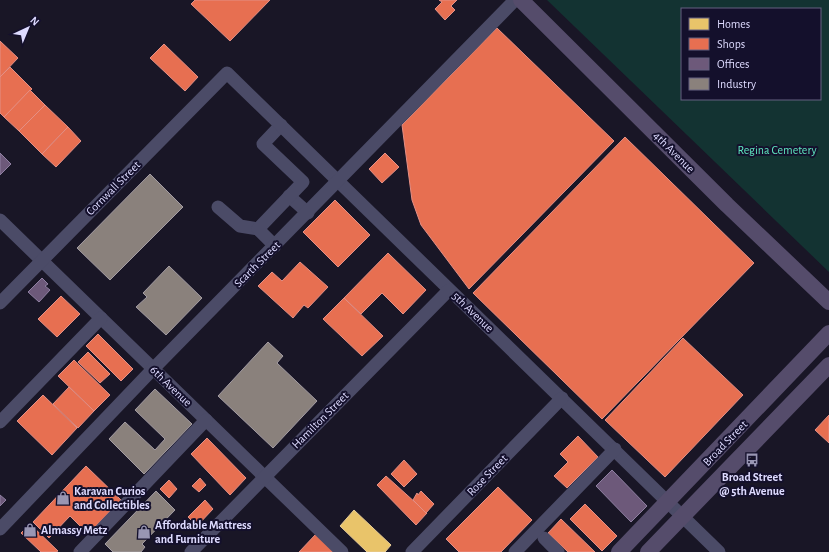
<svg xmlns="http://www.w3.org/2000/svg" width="829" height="552" font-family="'Alegreya Sans',sans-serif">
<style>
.green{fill:#133332;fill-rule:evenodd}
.homes{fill:#e9c46a;stroke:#e6cb97}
.shops{fill:#e76f51;stroke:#e48f85}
.offices{fill:#6d597a;stroke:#8f80a2}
.industry{fill:#8a817c;stroke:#a39ca3}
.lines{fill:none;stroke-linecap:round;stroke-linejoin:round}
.minor{stroke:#4b4b67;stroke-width:13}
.major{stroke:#554c6b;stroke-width:16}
.labels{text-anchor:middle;stroke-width:4;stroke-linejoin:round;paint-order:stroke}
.park-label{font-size:12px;fill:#5fe7c0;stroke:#14102c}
.street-label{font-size:12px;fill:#dedbff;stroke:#14102c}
.poi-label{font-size:12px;font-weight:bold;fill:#dedbff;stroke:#14102c;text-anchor:start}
</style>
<rect width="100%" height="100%" fill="#191626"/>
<path class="green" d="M547 0H829V272ZM682 9H820V99H682Z"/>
<path class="homes" d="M354 510 391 545 385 552H367L340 526Z"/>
<g class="shops">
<path d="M195 0H270L230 41 191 4Z"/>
<path d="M439 0H457L451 6 455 10 445 20 435 9 442 2Z"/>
<path d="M497 28 614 141 469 289 421 225 412 200 402 125Z"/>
<path d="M0 41 18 58 0 77Z"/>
<path d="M164 44 198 77 185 91 150 58Z"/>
<path d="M10 67 32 89 4 117 0 113V77Z"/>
<path d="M30 90 45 105 19 131 4 117Z"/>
<path d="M45 105 68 127 42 154 19 131Z"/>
<path d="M68 127 81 141 56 167 42 154Z"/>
<path d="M625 137 754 263 602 419 473 293Z"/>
<path d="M385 153 399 167 382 183 369 169Z"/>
<path d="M335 200 370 235 338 267 303 232Z"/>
<path d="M388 253 426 290 403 314 382 293 361 314 344 298Z"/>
<path d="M300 262 328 287 308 308 304 305 293 318 258 286 272 272 282 281Z"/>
<path d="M61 296 80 314 57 337 38 319Z"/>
<path d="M344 298 383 336 362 356 323 319Z"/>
<path d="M98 334 133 369 121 381 86 346Z"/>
<path d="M683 338 743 395 665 477 605 420Z"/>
<path d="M88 352 110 374 100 383 78 362Z"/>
<path d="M74 360 110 395 94 411 58 376Z"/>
<path d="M69 387 94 411 78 428 53 404Z"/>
<path d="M43 395 77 428 52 455 17 421Z"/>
<path d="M829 415V443L815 430Z"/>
<path d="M578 436 598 457 567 488 554 476 568 462 560 454Z"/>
<path d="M207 438 246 478 230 495 191 454Z"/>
<path d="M404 460 417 474 404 487 391 474Z"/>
<path d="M86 466 121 500 88 534 70 516 49 538 33 522Z"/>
<path d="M386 476 427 513 416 525 377 485Z"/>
<path d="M200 478 206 485 199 492 192 486Z"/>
<path d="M169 480 177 489 169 498 160 489Z"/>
<path d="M498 487 532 520 501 552H459L446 539Z"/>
<path d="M421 491 434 504 426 513 413 500 417 493 418 495Z"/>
<path d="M205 500 213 509 197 526 188 517Z"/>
<path d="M585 504 617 536 602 551 570 519Z"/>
<path d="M561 519 595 552H568L548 533Z"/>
<path d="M30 524 58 551 56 552H41L21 533Z"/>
<path d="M316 534 334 552H299Z"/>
</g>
<g class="offices">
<path d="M0 153 11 164 0 175Z"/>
<path d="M42 278 48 284 45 286 50 290 39 302 28 292Z"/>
<path d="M612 470 647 506 631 522 596 486Z"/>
<path d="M0 495 6 500 0 506Z"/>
</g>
<g class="industry">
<path d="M150 174 183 207 110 280 77 248Z"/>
<path d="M169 266 202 298 166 335 136 307 147 297 143 293Z"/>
<path d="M268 342 283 356 277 363 317 401 273 448 218 396Z"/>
<path d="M155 389 192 424 144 474 109 439 125 422 155 450 165 439 135 410Z"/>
<path d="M156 491 175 510 142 544 145 547 141 552H113L105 544Z"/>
</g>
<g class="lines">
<g class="minor">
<path d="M289 196 308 213"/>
<path d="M218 207 240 226 258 229"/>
<path d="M0 220 342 552"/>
<path d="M275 246 258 229 303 182 263 144 281 125"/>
<path d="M0 303 227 73 719 552"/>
<path d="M0 422 101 318"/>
<path d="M0 529 153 369 515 0"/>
<path d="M544 538 558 552"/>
<path d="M80 552 206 420"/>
<path d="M191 552 449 290"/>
<path d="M412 552 562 398"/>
<path d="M515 552 615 449"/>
</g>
<g class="major">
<path d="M521 0 727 205 829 302"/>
<path d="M619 552 829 333"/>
<path d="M648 552 829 365"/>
</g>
</g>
<defs>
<g id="bus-bare" transform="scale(1.08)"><path d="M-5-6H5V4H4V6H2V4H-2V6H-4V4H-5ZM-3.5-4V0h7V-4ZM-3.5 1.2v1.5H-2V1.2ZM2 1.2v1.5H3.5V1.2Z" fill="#9996b3" stroke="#14102c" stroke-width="2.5" paint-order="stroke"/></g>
<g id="shop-bare" transform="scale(1.08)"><path d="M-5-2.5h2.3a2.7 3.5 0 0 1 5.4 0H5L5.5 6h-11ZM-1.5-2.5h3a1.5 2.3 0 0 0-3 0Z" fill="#9996b3" stroke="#14102c" stroke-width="2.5" paint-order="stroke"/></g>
</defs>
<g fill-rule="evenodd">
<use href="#bus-bare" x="752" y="460"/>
<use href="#shop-bare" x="63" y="498"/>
<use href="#shop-bare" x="30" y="530"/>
<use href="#shop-bare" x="144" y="532"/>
</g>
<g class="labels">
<g class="park-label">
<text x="777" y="154">Regina Cemetery</text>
</g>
<g class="street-label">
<text transform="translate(674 152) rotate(45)" y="4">4th Avenue</text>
<text transform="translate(113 188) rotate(-45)" y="4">Cornwall Street</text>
<text transform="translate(257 264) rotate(-45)" y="4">Scarth Street</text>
<text transform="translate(473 312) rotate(44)" y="4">5th Avenue</text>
<text transform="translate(171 386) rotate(44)" y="4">6th Avenue</text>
<text transform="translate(320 420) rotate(-45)" y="4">Hamilton Street</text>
<text transform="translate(725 443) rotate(-46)" y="4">Broad Street</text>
<text transform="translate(487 475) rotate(-46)" y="4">Rose Street</text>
</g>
<g class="poi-label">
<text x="752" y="481" text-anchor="middle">Broad Street<tspan x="752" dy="14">@ 5th Avenue</tspan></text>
<text x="74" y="495">Karavan Curios<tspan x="74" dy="14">and Collectibles</tspan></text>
<text x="155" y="529">Affordable Mattress<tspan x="155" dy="14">and Furniture</tspan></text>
<text x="41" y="534">Almassy Metz</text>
</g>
</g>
<rect x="681" y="8" width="140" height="92" fill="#14102c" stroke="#656180"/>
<rect x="689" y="18" width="20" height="12" fill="#e9c46a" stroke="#656180"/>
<text x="717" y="28" font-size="12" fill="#dedbff">Homes</text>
<rect x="689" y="38" width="20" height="12" fill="#e76f51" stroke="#656180"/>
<text x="717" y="48" font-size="12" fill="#dedbff">Shops</text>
<rect x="689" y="58" width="20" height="12" fill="#6d597a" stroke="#656180"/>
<text x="717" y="68" font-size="12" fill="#dedbff">Offices</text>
<rect x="689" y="78" width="20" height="12" fill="#8a817c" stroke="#656180"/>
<text x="717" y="88" font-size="12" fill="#dedbff">Industry</text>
<g transform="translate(28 28) rotate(44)" stroke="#14102c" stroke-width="3" paint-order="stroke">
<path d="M0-3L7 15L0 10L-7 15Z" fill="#dedbff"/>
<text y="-6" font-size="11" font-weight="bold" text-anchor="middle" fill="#dedbff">N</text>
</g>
</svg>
